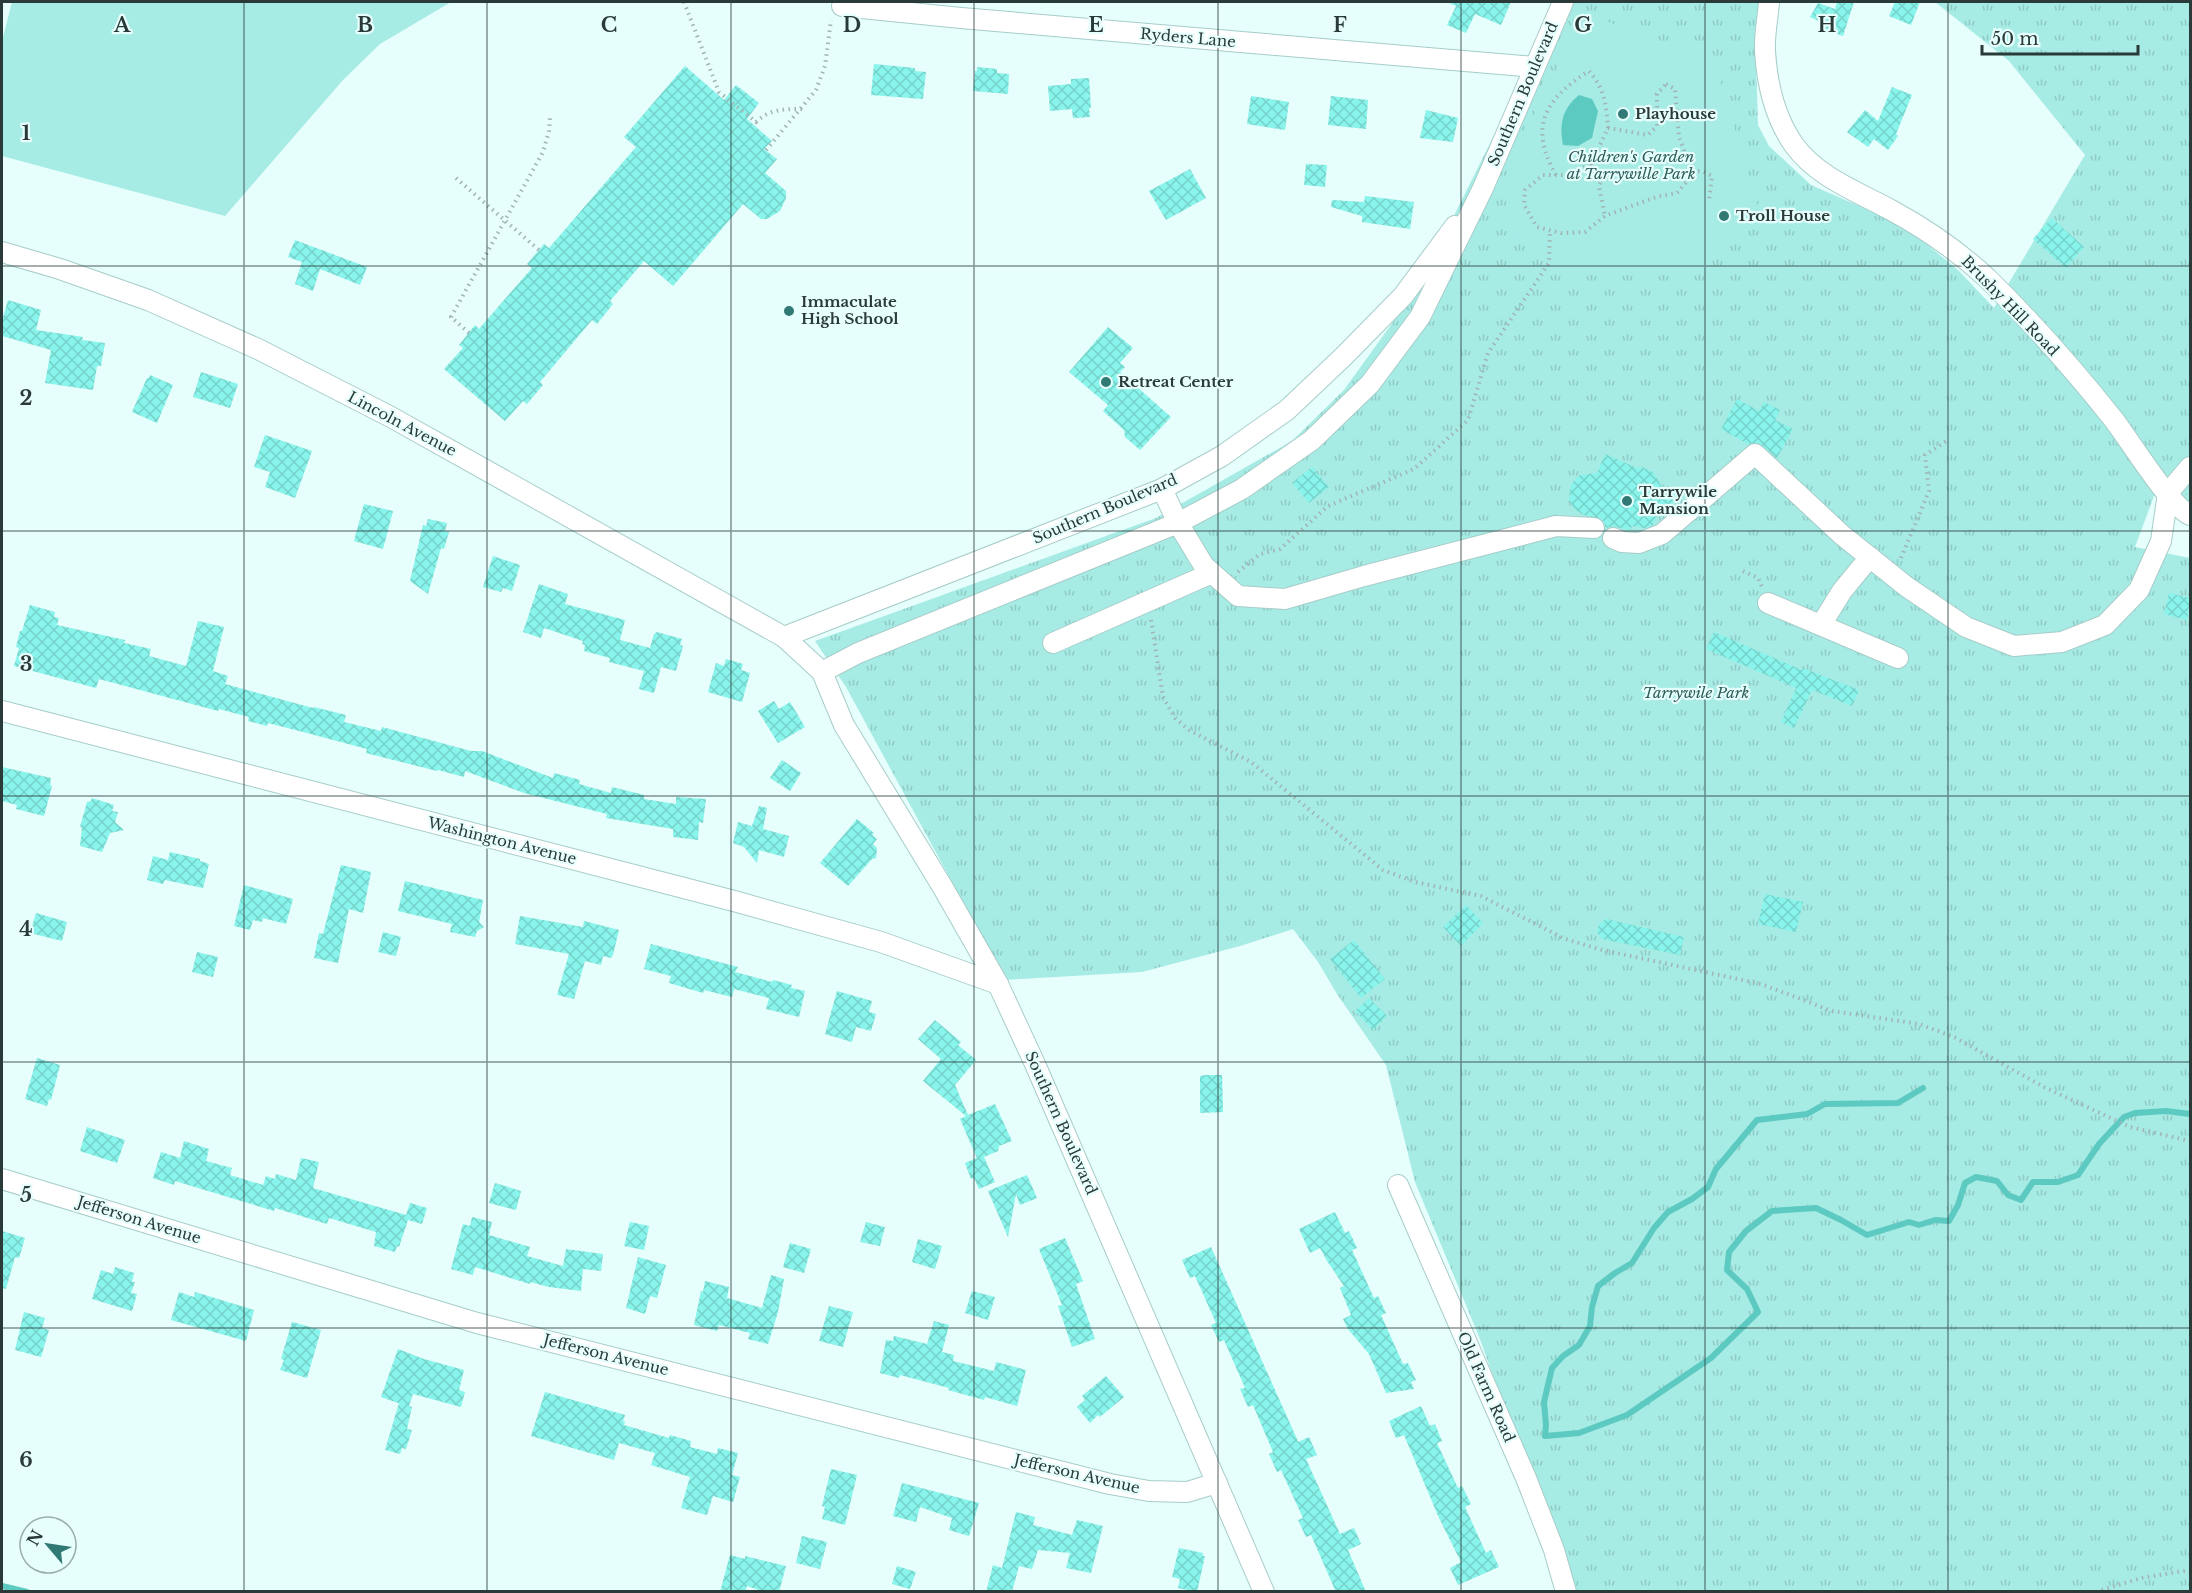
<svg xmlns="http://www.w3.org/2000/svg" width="2192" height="1593" font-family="'Libre Baskerville',serif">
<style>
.park{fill:url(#park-tufts)}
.garden{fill:#a7ebe5}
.water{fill:#5dcac2}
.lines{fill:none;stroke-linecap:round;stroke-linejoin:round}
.stream{stroke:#5dcac2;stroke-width:6}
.building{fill:url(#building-cross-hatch)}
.minor-casing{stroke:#a6cdc9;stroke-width:22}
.path{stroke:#a0b5b3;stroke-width:4;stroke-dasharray:1.5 4.5;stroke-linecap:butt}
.minor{stroke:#fff;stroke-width:20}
.grid{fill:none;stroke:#2a3a38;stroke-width:1.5;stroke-opacity:0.55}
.poi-dot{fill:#317974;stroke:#e6fefc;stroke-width:2}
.labels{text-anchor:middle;stroke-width:4.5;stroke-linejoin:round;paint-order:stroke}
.street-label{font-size:15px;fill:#2a3a38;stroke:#e6fefc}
.poi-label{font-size:15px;font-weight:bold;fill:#2a3a38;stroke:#e6fefc;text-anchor:start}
.park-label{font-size:15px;font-style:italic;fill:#2d5c59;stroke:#e6fefc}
.grid-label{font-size:20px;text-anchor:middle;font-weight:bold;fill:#2a3a38;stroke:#e6fefc;stroke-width:4.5;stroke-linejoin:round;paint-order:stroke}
</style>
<defs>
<pattern id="park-tufts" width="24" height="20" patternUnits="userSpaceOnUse" patternTransform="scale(1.5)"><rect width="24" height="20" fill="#a7ebe5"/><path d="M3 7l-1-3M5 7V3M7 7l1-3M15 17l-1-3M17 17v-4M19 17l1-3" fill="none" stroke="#90cac5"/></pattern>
<pattern id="building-cross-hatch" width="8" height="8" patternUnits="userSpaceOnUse" patternTransform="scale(1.5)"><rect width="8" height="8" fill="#88f4eb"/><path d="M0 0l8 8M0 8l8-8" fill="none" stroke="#76d2ca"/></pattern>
</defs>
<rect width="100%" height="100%" fill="#e6fefc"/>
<path class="park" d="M1558 2H1762L1756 61 1758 125 1769 146 1811 185 1905 226 1959 271 1994 308 2085 155 2009 61 1935 2H2190V510L2154 496 2135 547 2190 558V1591H1556L1524 1464 1480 1339 1415 1182 1386 1065 1337 994 1318 962 1293 929 1240 946 1142 972 1004 980 983 939 846 687 815 641 1156 518 1292 441 1344 390 1419 286 1535 53Z"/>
<g class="garden">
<path d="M12 2H451L380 44 343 80 225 216 2 156V41Z"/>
<path d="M1584 13 1714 61 1761 217 1691 275H1570L1540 258 1506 223 1507 170Z"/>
</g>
<path class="water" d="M1579 95 1592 99 1598 111 1592 138 1578 146 1563 145C1559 124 1562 109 1579 95Z"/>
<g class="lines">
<g class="stream">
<path d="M1923 1088 1898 1103 1825 1104 1807 1114 1757 1120 1716 1169 1708 1187 1692 1199 1668 1212 1654 1228 1632 1263 1615 1273 1598 1286 1592 1307 1590 1326 1579 1345 1563 1356 1552 1368 1544 1402 1546 1425 1545 1436 1579 1433 1627 1415 1711 1358 1758 1312 1747 1289 1727 1270 1729 1252 1746 1231 1772 1211 1816 1208 1841 1220 1867 1235 1909 1222 1919 1225 1935 1220 1949 1221 1958 1205 1965 1183 1976 1177 1997 1181 2008 1195 2021 1200 2033 1182H2058L2078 1175 2099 1144 2124 1117 2135 1113 2166 1111 2190 1114"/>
<path d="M2 1586 27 1592"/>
</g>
</g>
<g class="building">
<path d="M1447 2H1511L1501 25 1475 14 1466 33 1447 25 1456 6Z"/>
<path d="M1837 2H1854L1843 36 1821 29 1823 23 1810 17 1818 3 1835 9Z"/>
<path d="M1895 2H1920L1911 25 1889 16Z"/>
<path d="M874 64 915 68V71L926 72 923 99 871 95Z"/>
<path d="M685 66 724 100 736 85 759 103 747 119 772 141 764 149 777 159 765 173 786 191V198L780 211 767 219H761L743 204 673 286 644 261 610 301 613 304 597 324 592 320 540 382 543 385 527 404 523 401 505 421 444 369 463 348 459 345 475 325 479 329 532 268 527 264 539 250 544 244 549 248 636 147 624 137Z"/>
<path d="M977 67 997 69V73L1009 74 1008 94 973 91 975 71H977Z"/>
<path d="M1089 78 1091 108H1089L1090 117 1073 118 1072 109 1050 111 1048 86 1071 84V79Z"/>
<path d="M1892 87 1912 95 1896 134 1898 136 1888 150 1874 139 1868 147 1847 132 1865 110 1878 121Z"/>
<path d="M1251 96 1289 102 1285 130 1247 124Z"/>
<path d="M1331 96 1368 100 1366 129 1328 125Z"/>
<path d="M1426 110 1458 118 1453 142 1420 138Z"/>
<path d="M1306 164 1327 165 1325 187 1304 185Z"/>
<path d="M1190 169 1206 198 1166 220 1149 191Z"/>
<path d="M1365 196 1414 202 1410 229 1362 222V216L1331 207 1332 200 1364 202Z"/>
<path d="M2052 218 2084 247 2066 268 2033 239Z"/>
<path d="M295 240 367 267 360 285 320 269 313 291 295 284 302 262 288 257Z"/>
<path d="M8 300 41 310 36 330 83 337 82 340 105 343 101 366H97L93 390 45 383 51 350 2 336V321Z"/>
<path d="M1108 327 1133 348 1120 363 1125 367 1120 372 1171 417 1140 450 1125 437 1124 430 1103 411 1108 405 1069 372Z"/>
<path d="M201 372 238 384 230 408 193 397Z"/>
<path d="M150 375 173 385 157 423 132 412 147 378H149Z"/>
<path d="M1737 399 1759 411 1764 402 1780 410 1775 420 1793 429 1777 458 1759 443 1748 444 1721 429Z"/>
<path d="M265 435 312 451 295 498 265 487 270 472 254 467Z"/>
<path d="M1605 454 1637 468 1642 467 1653 472 1663 488 1676 494 1667 514 1659 511 1653 525 1645 528 1632 526 1630 530 1612 526 1606 528 1604 522 1600 518 1584 515 1574 509 1569 499 1571 484 1580 475 1597 473Z"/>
<path d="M1312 467 1329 487 1309 503 1292 483Z"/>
<path d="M364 504 393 511 383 549 354 541Z"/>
<path d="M428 519 447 523 445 531 449 532 444 549 441 548 428 594 410 581 423 525 426 526Z"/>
<path d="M493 556 520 565 512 591 503 588 501 592 483 587Z"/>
<path d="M539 584 568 594 565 604 625 620 620 640 650 648 654 634 657 632 682 639 680 645 683 646 676 671 661 667 654 693 639 689 644 671 609 662 610 658 584 651 585 645 582 644 583 641 544 628 541 638 523 632Z"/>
<path d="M2169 593 2190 598 2187 620 2164 614Z"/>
<path d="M30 605 55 612 54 617 59 618 57 625 125 640 124 643 151 649 149 656 186 666 198 621 224 627 213 671 228 676 225 684 313 708 314 707 346 715 344 722 381 731 382 727 471 751H482L553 778 554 773 580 780 579 784 611 793 612 787 644 795V799L676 804V797L706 799 703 823 699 822 698 840 673 837V829L606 818 607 814 524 793 465 771 464 777 438 770 437 771 366 753 367 749 307 733 268 723 267 726 248 721 249 717 219 709 218 711 99 679 96 688 14 666 19 648 16 647 20 631H22Z"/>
<path d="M1714 632 1802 670 1803 668 1859 690 1852 706 1812 690 1794 728 1781 722 1796 688 1706 649Z"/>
<path d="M726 659 743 664 741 670 750 673 742 702 708 692 716 663 724 666Z"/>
<path d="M774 701 779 709 790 702 805 727 778 743 758 711Z"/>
<path d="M782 760 801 773 790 791 770 778Z"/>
<path d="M2 767 51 778 50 785 52 786 44 816 16 809 17 805 2 801Z"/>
<path d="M92 798 114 805 112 811 118 812 115 822 124 830 110 833 102 852 80 846 82 828 80 827 87 802 91 801Z"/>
<path d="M759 806 767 808 763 829 789 836 784 857 759 850 757 863 744 847 733 843 738 822 752 826Z"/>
<path d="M857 819 874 833 872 835 877 839 873 844 877 848 876 858 872 859 848 886 820 863Z"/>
<path d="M170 852 200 859V861L209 864 203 888 165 880 163 884 147 880 153 856 168 860Z"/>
<path d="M341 865 371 872 363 913 349 909 338 963 314 958 319 933 323 934Z"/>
<path d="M405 881 483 900 479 922 484 927 477 931 475 937 450 932 452 924 398 911Z"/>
<path d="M244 885 293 899 286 924 263 918 262 922 253 920 250 930 234 926Z"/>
<path d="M1765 894 1803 902 1796 932 1758 924Z"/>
<path d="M1466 905 1483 923 1461 946 1443 927Z"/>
<path d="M36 913 67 922 62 941 30 933Z"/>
<path d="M520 916 583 927 584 921 619 930 613 955 611 958 603 956 601 965 585 961 574 999 557 995 569 954 515 944Z"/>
<path d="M1606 919 1684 937 1680 955 1602 939 1597 932 1599 924Z"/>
<path d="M383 932 401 937 396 956 378 952Z"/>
<path d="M1354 940 1385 979 1361 998 1330 959Z"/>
<path d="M651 944 738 967 735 972 772 982 773 980 792 985 791 988 805 991 799 1017 766 1009 769 998 734 989 732 997 704 990 703 993 669 983 671 976 644 969Z"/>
<path d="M197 952 218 957 213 977 192 972Z"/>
<path d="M837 991 872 1001 869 1012 876 1014 871 1031 856 1027 852 1042 825 1034Z"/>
<path d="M1369 998 1387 1016 1373 1030 1355 1011Z"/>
<path d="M935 1020 961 1042 958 1045 976 1060 955 1085 968 1115 995 1104 1012 1141 999 1146 998 1151 984 1157 995 1182 979 1189 974 1178 971 1179 965 1163 977 1158 960 1119 966 1116 923 1081 941 1059 918 1039Z"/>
<path d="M37 1058 60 1065 51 1100 49 1099 47 1106 25 1099Z"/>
<path d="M1205 1075H1222L1223 1112 1200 1113V1076Z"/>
<path d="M87 1127 125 1140 117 1163 80 1151Z"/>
<path d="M184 1141 209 1149 206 1161 232 1168 230 1175 263 1185 266 1176 275 1179 276 1174 296 1180 301 1158 319 1162 313 1188 406 1215 410 1203 427 1208 422 1224 408 1220 399 1247 397 1246 395 1252 374 1246 376 1232 329 1218 327 1224 275 1208 274 1211 175 1181 174 1185 153 1178 161 1152 180 1158Z"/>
<path d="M1027 1175 1037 1198 1020 1205 1016 1194 1008 1237 988 1191Z"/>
<path d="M495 1183 521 1191 516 1210 489 1203Z"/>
<path d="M1335 1212 1345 1233 1349 1231 1357 1248 1352 1250 1374 1298 1378 1296 1386 1313 1381 1315 1403 1364 1408 1363 1416 1380 1411 1382 1414 1389 1386 1393 1369 1354 1348 1329 1343 1319 1351 1315 1340 1288 1344 1286 1327 1261 1320 1248 1310 1253 1299 1229Z"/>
<path d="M472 1217 492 1222 489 1235 530 1247 527 1256 563 1266 566 1249 603 1254 601 1271 583 1269 581 1291 549 1287 530 1282V1284L475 1267 473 1275 451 1269 463 1224 470 1226Z"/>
<path d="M630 1222 649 1226 644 1250 624 1246Z"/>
<path d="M866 1222 885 1227 880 1246 860 1242Z"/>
<path d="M2 1231 25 1238 19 1258 15 1257 6 1289 2 1288Z"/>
<path d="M1065 1238 1083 1281 1076 1284 1095 1339 1072 1347 1058 1306 1062 1305 1039 1249Z"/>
<path d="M918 1239 942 1246 935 1269 912 1262Z"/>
<path d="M790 1243 811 1249 804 1273 783 1267Z"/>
<path d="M1211 1247 1297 1439 1298 1442 1309 1437 1317 1455 1306 1459 1340 1534 1354 1528 1361 1544 1348 1550 1366 1592H1336L1311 1535 1306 1537 1298 1520 1303 1518 1281 1470 1277 1472 1269 1454 1273 1452 1253 1405 1248 1407 1240 1389 1245 1388 1224 1340 1219 1342 1211 1325 1216 1323 1195 1276 1190 1278 1182 1260Z"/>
<path d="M638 1257 666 1265 657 1298 650 1296 645 1314 626 1308Z"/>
<path d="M115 1267 134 1273 132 1282H135L131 1293 137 1294 132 1311 92 1299 101 1270 113 1274Z"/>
<path d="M771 1275 784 1279 778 1312 768 1344 748 1339 750 1333 719 1325 717 1331 694 1325 701 1291 703 1292 705 1281 729 1287 727 1298 762 1308Z"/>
<path d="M972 1291 995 1297 988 1320 965 1313Z"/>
<path d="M179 1292 194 1297 195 1292 254 1310 246 1341 171 1320Z"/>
<path d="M829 1306 853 1312 843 1347 819 1341Z"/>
<path d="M24 1312 45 1318 42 1328 49 1330 41 1357 15 1350Z"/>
<path d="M934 1321 949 1325 942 1352 954 1355 953 1361 994 1371 996 1362 1026 1370 1017 1406 985 1397 984 1400 948 1390 949 1388 900 1375 899 1378 880 1373 886 1340 893 1341 894 1336 927 1344Z"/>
<path d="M292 1322 321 1330 307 1378 280 1370 284 1360 281 1359Z"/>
<path d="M398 1349 424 1359 464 1370 459 1390 465 1392 461 1407 413 1394 409 1406 412 1407 407 1429 412 1430 406 1449 402 1448 400 1454 385 1450 399 1403 401 1404 381 1397Z"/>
<path d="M1106 1376 1124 1397 1100 1417 1098 1415 1090 1423 1077 1407 1085 1400 1082 1396Z"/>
<path d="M545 1392 625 1415 623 1421 625 1422 624 1425 669 1438 670 1435 691 1441 690 1447 717 1454 718 1448 738 1453 732 1475 740 1477 733 1502 713 1496 707 1515 681 1508 690 1477 651 1465 655 1453 619 1443 614 1460 531 1436Z"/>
<path d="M1421 1406 1430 1426 1435 1424 1442 1441 1437 1443 1458 1488 1462 1486 1471 1504 1465 1507 1486 1553 1491 1550 1499 1567 1458 1585 1450 1568 1461 1562 1439 1518 1404 1435 1396 1438 1389 1421Z"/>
<path d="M831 1469 857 1475 845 1525 822 1519 825 1507 822 1506Z"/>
<path d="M902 1483 979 1503 969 1536 949 1530 952 1518 920 1507 916 1522 893 1516Z"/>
<path d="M1016 1512 1035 1517 1033 1525 1072 1535 1077 1520 1103 1526 1091 1573 1066 1568 1070 1553 1038 1550 1032 1569 1019 1566 1012 1592H986L993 1565 1002 1568Z"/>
<path d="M802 1536 827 1542 820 1569 796 1563Z"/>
<path d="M1179 1548 1203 1553V1556H1205L1197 1592 1178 1588 1180 1579 1172 1577Z"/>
<path d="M730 1555 745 1559V1556L786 1566 779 1592H765L747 1586 745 1592H720Z"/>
<path d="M897 1566 916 1572 910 1589 892 1584Z"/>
</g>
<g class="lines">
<g class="minor-casing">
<g id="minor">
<path d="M1769 2C1768 17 1764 35 1765 51 1767 84 1775 118 1794 145 1817 177 1858 192 1891 210 1926 229 1958 251 1987 278 2032 322 2075 371 2114 420 2130 441 2170 506 2190 515"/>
<path d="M842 6 961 18 1534 67"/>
<path d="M2 252 60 269 148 300 258 349 391 417 784 637 822 672 844 725 942 886 998 984 1035 1064 1264 1592"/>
<path d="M1162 489 1178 523 1204 566 1238 596 1285 599 1364 576 1556 526 1594 528"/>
<path d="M1613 538 1622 542 1639 543 1662 534 1755 454 1842 535 1907 587 1966 627 2014 646 2062 642 2105 625 2139 590 2161 541 2168 493 2190 467"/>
<path d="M1768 603 1898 658"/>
<path d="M1821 625 1842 591 1870 557"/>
<path d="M784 637 1162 489 1222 456 1287 410 1343 357 1403 296 1455 226"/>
<path d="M1053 643 1212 573"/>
<path d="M822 672 858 653 1178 523 1242 489 1312 440 1370 384 1420 317 1483 188 1563 2"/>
<path d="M2 711 734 901 881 942 998 984"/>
<path d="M2 1179 477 1323 1110 1484 1149 1491 1187 1492 1217 1483"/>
<path d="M1398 1185 1526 1478 1554 1550 1566 1592"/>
</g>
</g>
<g class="path">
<path d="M684 2 719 92 756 122C769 109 785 109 802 109"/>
<path d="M1666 84 1675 89 1679 137 1692 171 1688 180 1677 193 1656 197 1605 216 1585 232 1561 233 1537 227 1524 205 1525 190 1543 175H1566L1591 164 1608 128 1648 135 1657 126V94Z"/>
<path d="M766 150 816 90 825 66 831 20"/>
<path d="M1591 164 1603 177 1599 186 1605 216"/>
<path d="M1692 171H1702L1712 176 1709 200"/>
<path d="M1556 175C1528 127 1545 99 1589 71 1605 90 1606 103 1608 128"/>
<path d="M456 178 539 250"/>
<path d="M469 333 451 317 543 152 549 131 550 117"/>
<path d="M1901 558 1929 491 1925 455 1948 440"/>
<path d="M1743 571 1758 578 1762 587"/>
<path d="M1238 572 1260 554 1280 549 1328 506 1414 469 1468 420 1488 353 1549 263 1550 230"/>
<path d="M1151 620 1163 697 1175 718 1189 730 1251 762 1383 870 1415 882 1481 896 1563 938 1598 949 1761 984 1832 1011 1919 1024 1954 1037 2044 1087 2130 1127 2190 1141"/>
<path d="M2096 1592 2141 1578 2190 1570"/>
</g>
<use href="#minor" class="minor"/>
</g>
<path class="grid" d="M244 2V1592M487 2V1592M731 2V1592M974 2V1592M1218 2V1592M1461 2V1592M1705 2V1592M1948 2V1592M2 266H2190M2 531H2190M2 796H2190M2 1062H2190M2 1328H2190"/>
<g class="poi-dot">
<circle cx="1623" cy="114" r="6"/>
<circle cx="1724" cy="216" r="6"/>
<circle cx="789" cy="311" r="6"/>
<circle cx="1106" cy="382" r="6"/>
<circle cx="1627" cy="501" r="6"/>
</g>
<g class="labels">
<g class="street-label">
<text transform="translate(1188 38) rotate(5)" y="5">Ryders Lane</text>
<text transform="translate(1523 94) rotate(-67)" y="5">Southern Boulevard</text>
<text transform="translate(2010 306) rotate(46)" y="5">Brushy Hill Road</text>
<text transform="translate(402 424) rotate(28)" y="5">Lincoln Avenue</text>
<text transform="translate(1105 509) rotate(-23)" y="5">Southern Boulevard</text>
<text transform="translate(502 841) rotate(14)" y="5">Washington Avenue</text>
<text transform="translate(1061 1123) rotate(66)" y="5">Southern Boulevard</text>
<text transform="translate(139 1220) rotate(17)" y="5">Jefferson Avenue</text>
<text transform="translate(606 1355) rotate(14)" y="5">Jefferson Avenue</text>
<text transform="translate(1486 1387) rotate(66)" y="5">Old Farm Road</text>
<text transform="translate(1077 1474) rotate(13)" y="5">Jefferson Avenue</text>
</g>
<g class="poi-label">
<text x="1635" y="119">Playhouse</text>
<text x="1736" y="221">Troll House</text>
<text x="801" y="307">Immaculate<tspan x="801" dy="17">High School</tspan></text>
<text x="1118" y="387">Retreat Center</text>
<text x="1639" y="497">Tarrywile<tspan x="1639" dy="17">Mansion</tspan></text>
</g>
<g class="park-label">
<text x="1631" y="162">Children's Garden<tspan x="1631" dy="17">at Tarrywille Park</tspan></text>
<text x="1696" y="698">Tarrywile Park</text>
</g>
</g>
<g class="grid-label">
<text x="122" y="32">A</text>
<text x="365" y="32">B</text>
<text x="609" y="32">C</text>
<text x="852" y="32">D</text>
<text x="1096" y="32">E</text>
<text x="1340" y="32">F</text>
<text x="1583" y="32">G</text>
<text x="1827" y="32">H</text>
<text x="26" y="140">1</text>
<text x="26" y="405">2</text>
<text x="26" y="671">3</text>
<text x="26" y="936">4</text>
<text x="26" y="1202">5</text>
<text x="26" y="1467">6</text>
</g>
<rect width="2192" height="1593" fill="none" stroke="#2a3a38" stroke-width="6"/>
<g transform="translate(48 1545) rotate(299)"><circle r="28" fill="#e6fefc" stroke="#9bb0ae" stroke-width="1.5"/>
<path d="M0-4.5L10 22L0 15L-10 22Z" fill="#317974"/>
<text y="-9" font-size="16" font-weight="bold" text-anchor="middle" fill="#2a3a38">N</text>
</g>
<path d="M1982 45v9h156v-9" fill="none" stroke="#2a3a38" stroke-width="3"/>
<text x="1991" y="45" font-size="18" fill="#2a3a38" stroke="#e6fefc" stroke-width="4.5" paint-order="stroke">50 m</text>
</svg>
